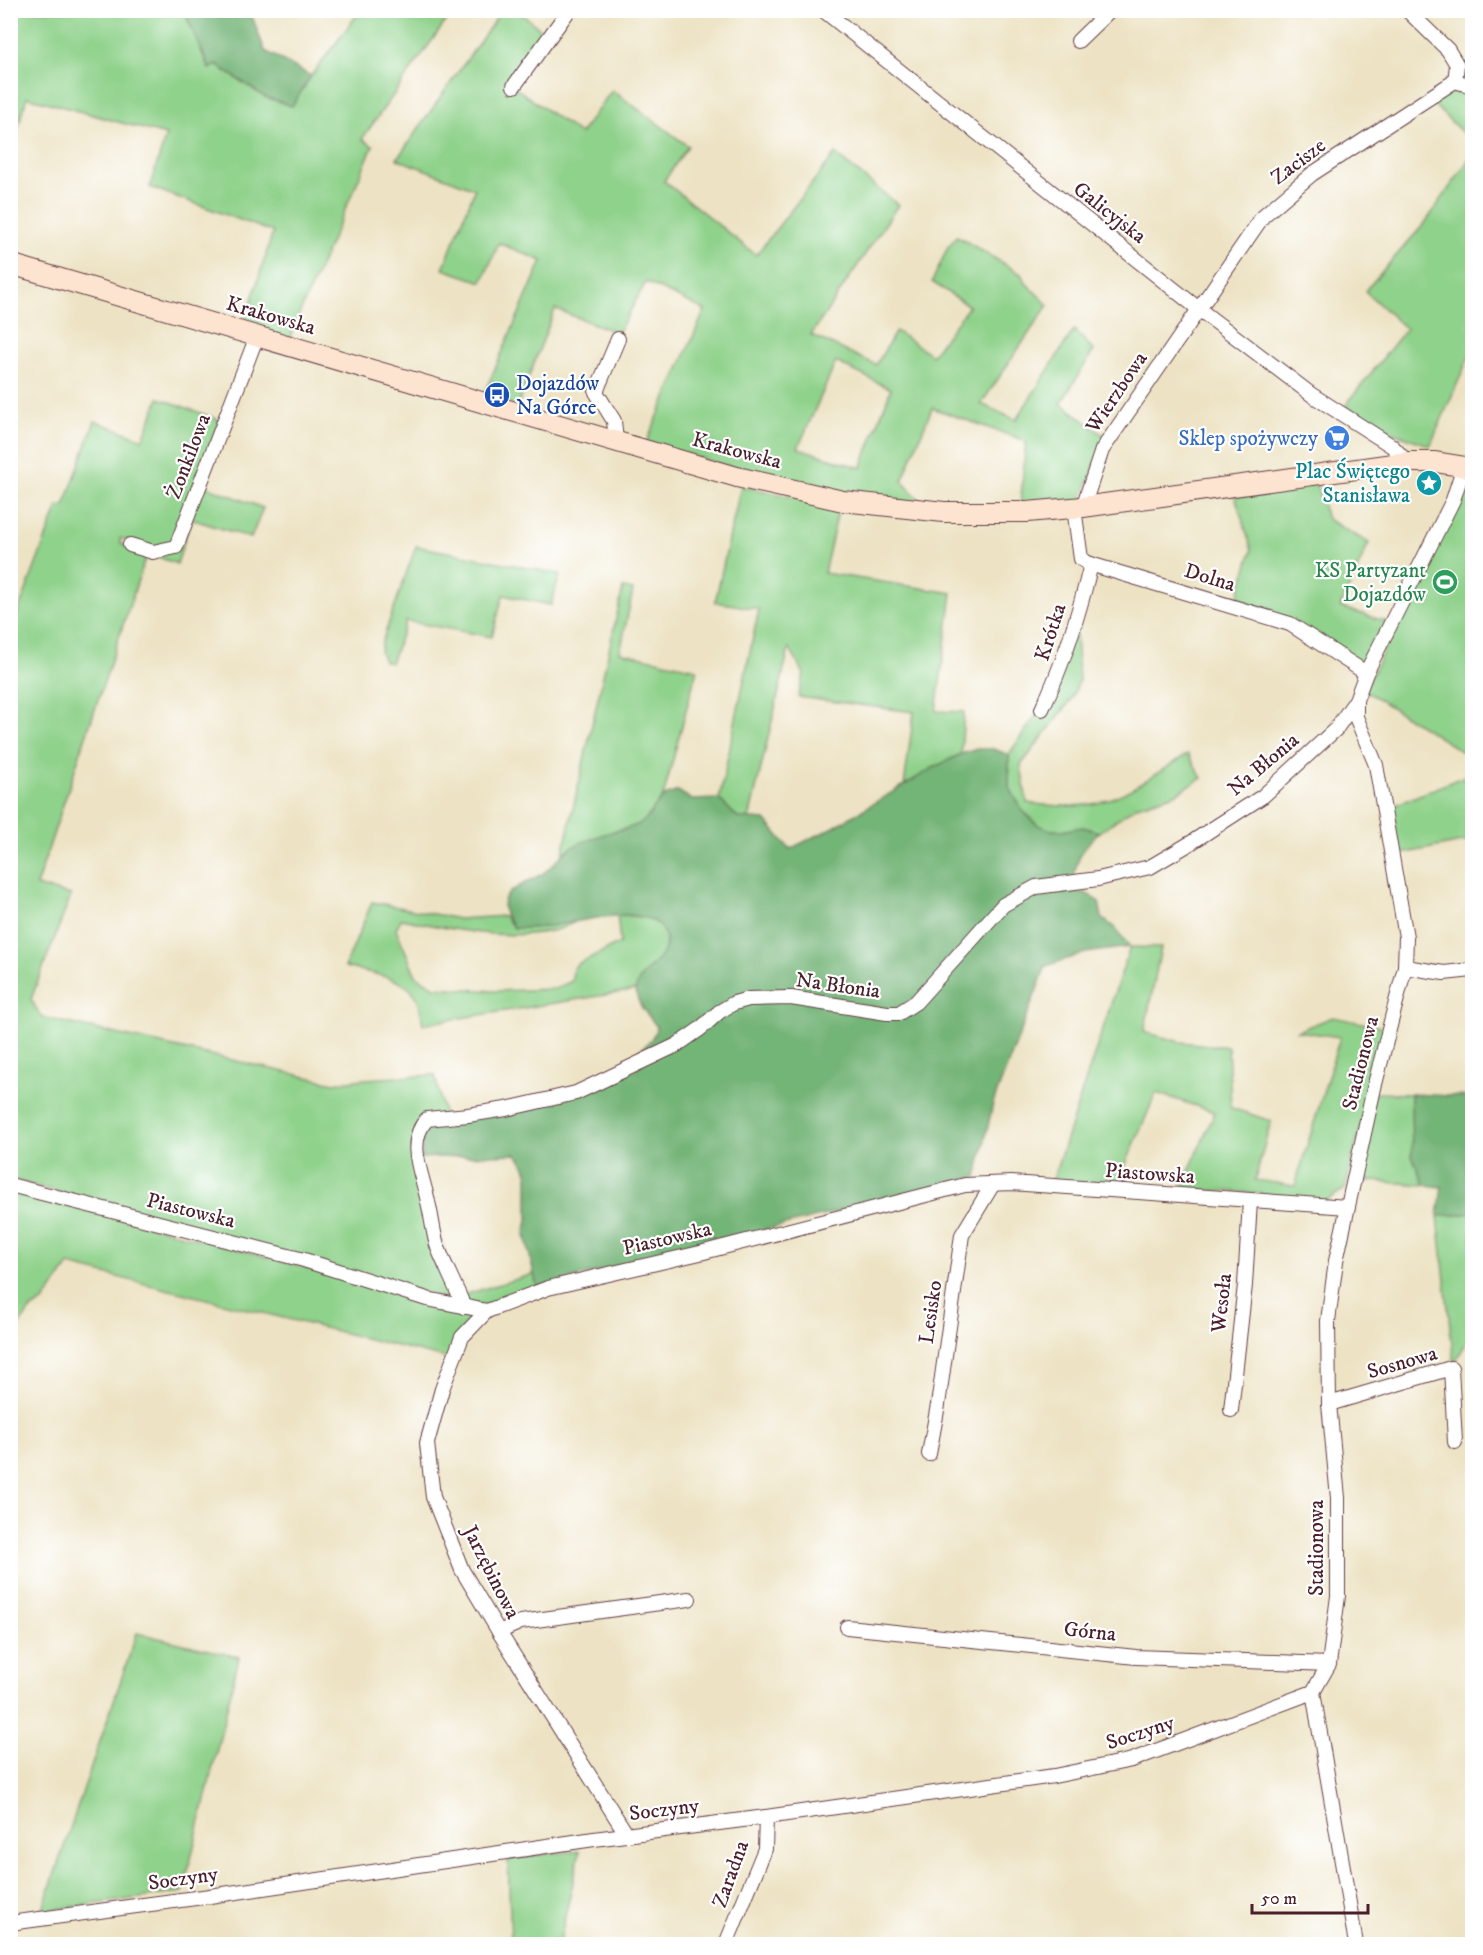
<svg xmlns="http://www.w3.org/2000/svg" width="1483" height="1955" font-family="'IM FELL DW Pica',serif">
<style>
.green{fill:#8fd28b;stroke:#6c785b;stroke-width:1.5;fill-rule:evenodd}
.forest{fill:#73b477;stroke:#5e6a51;stroke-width:1.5}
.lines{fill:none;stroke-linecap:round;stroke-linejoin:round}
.street-casing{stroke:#623c42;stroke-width:16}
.secondary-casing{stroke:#623c42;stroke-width:22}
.street{stroke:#fff;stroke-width:14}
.secondary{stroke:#fde4d1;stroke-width:20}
.labels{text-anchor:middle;stroke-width:4.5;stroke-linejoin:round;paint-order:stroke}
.street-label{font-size:21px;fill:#4a1f2b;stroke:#fff}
.transit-label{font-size:21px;fill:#164399;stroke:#fff;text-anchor:start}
.shop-label{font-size:21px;fill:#366cbe;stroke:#fff;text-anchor:end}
.culture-label{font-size:21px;fill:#0d838f;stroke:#fff;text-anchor:end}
.leisure-label{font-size:21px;fill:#27864d;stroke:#fff;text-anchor:end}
</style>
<rect width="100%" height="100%" fill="#fff"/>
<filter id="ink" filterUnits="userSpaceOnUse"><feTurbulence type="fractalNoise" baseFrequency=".0167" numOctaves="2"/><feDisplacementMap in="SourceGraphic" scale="12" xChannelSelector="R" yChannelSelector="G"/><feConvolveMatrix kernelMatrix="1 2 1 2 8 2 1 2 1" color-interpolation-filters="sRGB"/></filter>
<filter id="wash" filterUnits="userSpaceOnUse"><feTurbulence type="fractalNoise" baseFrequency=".008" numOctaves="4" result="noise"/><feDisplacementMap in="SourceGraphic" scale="24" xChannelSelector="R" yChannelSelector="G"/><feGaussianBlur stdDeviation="1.35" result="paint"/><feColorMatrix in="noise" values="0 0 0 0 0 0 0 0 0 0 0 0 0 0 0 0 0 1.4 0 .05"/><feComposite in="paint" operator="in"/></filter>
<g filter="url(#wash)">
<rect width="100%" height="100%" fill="#ede3c4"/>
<g class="green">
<path d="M502 10 518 11 545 33 510 84 580 134 612 90 688 146 664 181 756 255 835 154 898 205 811 335 876 365 896 331 932 355 969 306 932 282 948 247 957 236 1021 274 1025 282 1048 305 981 404 1016 420 1074 330 1094 350 1061 403 1106 437 1080 504 1020 508 1026 441 932 408 902 481 926 507 792 484 646 443 705 310 646 282 618 333 555 309 517 407 483 396 542 261 499 243 482 282 443 269 475 189 397 159ZM836 362 891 389 861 468 798 448Z"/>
<path d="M10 11H184L209 69 216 65 265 97 292 106 311 76 360 11H453L362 139 373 146 297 319 290 339 244 325 273 232 150 187 166 135 27 97 11 149Z"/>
<path d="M1457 85 1472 89V142L1431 102Z"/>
<path d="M1472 155V350L1430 446 1393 432 1345 406 1406 329 1365 291 1425 223Z"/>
<path d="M159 398 220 420 174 545 153 548 120 538 121 544 147 553 178 549 203 485 263 508 251 538 191 519 177 564 147 553 36 886 71 895 31 999 41 1017 334 1083 364 1079 435 1075 444 1114 413 1144 459 1303 11 1179 10 633 58 506 64 507 95 421 143 439Z"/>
<path d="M1471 474H1472V758L1364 690Z"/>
<path d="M1316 483 1327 519 1369 543 1340 607 1387 622 1363 668 1236 603 1252 550 1234 493Z"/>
<path d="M741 486 839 507 824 573 952 593 936 711 964 712 961 754 933 768 904 786 914 712 798 697 804 674 789 648 749 819 738 818 719 799 759 609 715 602Z"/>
<path d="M416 546 560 574 551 605 503 595 492 637 406 621 391 663 384 661 380 652 382 642Z"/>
<path d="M623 588 633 590 620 652 697 669 663 797 644 822 630 829 614 831 577 845 563 853Z"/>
<path d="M1076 633 1079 681 1071 700 1021 765 1027 803C1050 806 1075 808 1097 803 1127 796 1161 770 1188 754L1202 778 1175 794 1137 806 1099 832 1083 827 1067 830H1051L1036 824 1022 810 1009 786V754L1033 720Z"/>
<path d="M1472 773V840L1396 855 1388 808Z"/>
<path d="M372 902 459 919 504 916 514 928 543 927 577 921C569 925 560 930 551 931 501 941 450 929 401 919L396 929 416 976 435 987 494 991 555 989 572 981 573 969 577 964 620 943 617 914 647 918 660 925 666 937 665 952 643 976 636 990 423 1024C421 1015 420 1003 416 996 405 977 365 972 345 967Z"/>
<path d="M1130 947 1161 948 1144 1032 1180 1042 1228 1047 1231 1108 1271 1121 1255 1180 1295 1186 1340 1037 1297 1031 1333 1017 1386 1028 1345 1189 1324 1202 1245 1192 1181 1189 1215 1112 1156 1093 1117 1185 1052 1182Z"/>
<path d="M1373 1093 1411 1094 1412 1156 1425 1185 1358 1180Z"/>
<path d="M11 1189 480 1314 449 1359 69 1265 43 1302 30 1310 11 1337Z"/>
<path d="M1472 1213V1333L1454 1364 1438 1216Z"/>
<path d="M534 1274 537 1287 487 1307 466 1303 463 1295Z"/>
<path d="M137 1633 239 1657 183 1892 42 1911Z"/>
<path d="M580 1851 559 1944H511L508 1858Z"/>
</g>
<g class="forest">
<path d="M184 11H250L265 51 311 76 292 106 265 97 217 65 210 69Z"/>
<path d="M977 749H994L1009 755V787L1022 810 1036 824 1051 830H1067L1083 827 1099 832C1079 850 1075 865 1071 891L1086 893 1099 902 1102 918 1115 928 1130 947 1085 953 1046 966 993 1103 977 1177 537 1287 525 1234 528 1220V1175L523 1162 516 1154 421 1158 424 1129 432 1122 469 1119 637 1069 639 1051 651 1040 657 1027C649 1016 637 1005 636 991 636 968 676 959 664 933 663 932 660 925 659 925 636 903 570 925 542 927 533 928 524 928 514 928 486 894 518 889 542 874 555 866 561 852 576 845 588 840 602 834 615 831 625 829 632 828 641 823 652 817 655 802 665 796 669 794 674 793 678 791L692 800 719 799 738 818 765 820 790 849 834 827 933 768 961 754Z"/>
<path d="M1411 1094 1472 1097V1213L1438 1216 1442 1187 1425 1185 1412 1156Z"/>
</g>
</g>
<g filter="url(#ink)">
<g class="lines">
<g class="street-casing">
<g id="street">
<path d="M823 10 1200 310 1312 395 1392 446 1407 462"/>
<path d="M1407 10 1448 50 1457 65 1455 81"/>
<path d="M1078 41 1110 10"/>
<path d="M1455 81 1472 86"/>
<path d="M514 86 569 10"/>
<path d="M616 441 614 421 596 392 618 339"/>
<path d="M1083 507 1102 450 1263 216 1312 174 1455 81"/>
<path d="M1074 508 1081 559 1090 564 1290 624 1366 673"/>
<path d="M130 545 153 552 176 547 257 336"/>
<path d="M1042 709C1064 663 1079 614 1091 564"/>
<path d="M1405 967 1444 973 1472 970"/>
<path d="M10 1185 304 1260 427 1299 487 1311 548 1288 700 1253 965 1185 1011 1183 1348 1207"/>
<path d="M464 1307C456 1287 446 1268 438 1248 433 1234 432 1217 428 1202 423 1175 405 1143 427 1119L468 1115 506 1109 576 1093 677 1045 700 1029 719 1012 734 1003 749 999 791 998 887 1013H899L916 1002 1003 905 1036 887 1098 879 1150 867 1189 844 1263 796 1336 729 1356 700"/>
<path d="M487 1311 462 1337 442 1389 427 1443 433 1497 462 1570 499 1632 627 1835"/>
<path d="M1329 1404 1451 1368 1455 1442"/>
<path d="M1231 1410 1245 1285 1250 1201"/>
<path d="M929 1454 938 1405 962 1235 993 1184"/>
<path d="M847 1627 1136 1657 1329 1664"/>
<path d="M499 1632 521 1622 689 1599"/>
<path d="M1313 1692 1329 1664 1338 1596V1498L1329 1404 1328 1321 1336 1261 1374 1088 1405 967 1406 937 1376 765 1356 717V700L1366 673 1453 500 1464 466"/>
<path d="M1313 1692 1356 1944"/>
<path d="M10 1923 203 1897 594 1839 766 1817 1054 1776 1132 1760 1313 1692"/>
<path d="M726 1944 765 1849 766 1817"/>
</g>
</g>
<g class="secondary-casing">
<path id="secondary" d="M10 264 737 477 843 501 944 512H1027L1083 507 1407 462H1435L1472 468"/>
</g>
<use href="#street" class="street"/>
<use href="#secondary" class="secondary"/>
</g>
</g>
<defs>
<g id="bus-disc" transform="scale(1.35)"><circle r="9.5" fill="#1a4fb4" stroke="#fff"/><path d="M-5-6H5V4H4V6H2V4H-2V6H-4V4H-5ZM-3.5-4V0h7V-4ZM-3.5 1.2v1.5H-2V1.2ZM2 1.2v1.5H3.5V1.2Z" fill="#fff"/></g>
<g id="supermarket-disc" transform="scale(1.35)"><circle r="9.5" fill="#3f7fe0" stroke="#fff"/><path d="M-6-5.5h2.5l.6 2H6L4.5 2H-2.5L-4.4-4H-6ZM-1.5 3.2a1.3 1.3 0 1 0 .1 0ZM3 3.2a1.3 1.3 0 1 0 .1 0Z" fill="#fff"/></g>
<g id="sight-disc" transform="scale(1.35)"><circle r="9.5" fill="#0f9aa8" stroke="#fff"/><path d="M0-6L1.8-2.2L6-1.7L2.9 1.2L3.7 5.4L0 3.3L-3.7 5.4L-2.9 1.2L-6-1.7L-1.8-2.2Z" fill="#fff"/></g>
<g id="stadium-disc" transform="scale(1.35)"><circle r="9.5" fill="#2e9e5b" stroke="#fff"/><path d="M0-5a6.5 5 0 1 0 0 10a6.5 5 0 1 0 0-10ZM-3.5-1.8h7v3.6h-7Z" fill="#fff"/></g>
</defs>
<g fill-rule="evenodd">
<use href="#bus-disc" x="497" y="395"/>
<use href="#supermarket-disc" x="1337" y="438"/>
<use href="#sight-disc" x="1429" y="483"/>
<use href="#stadium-disc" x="1445" y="582"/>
</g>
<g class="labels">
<g class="street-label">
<text transform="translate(1298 161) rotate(-37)" y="7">Zacisze</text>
<text transform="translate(1110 212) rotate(38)" y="7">Galicyjska</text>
<text transform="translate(271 315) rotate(16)" y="7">Krakowska</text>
<text transform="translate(1116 392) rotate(-56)" y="7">Wierzbowa</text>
<text transform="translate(737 450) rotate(15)" y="7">Krakowska</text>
<text transform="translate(188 456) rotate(-69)" y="7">Żonkilowa</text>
<text transform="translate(1210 577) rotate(17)" y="7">Dolna</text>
<text transform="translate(1050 632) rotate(-72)" y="7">Krótka</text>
<text transform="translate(1263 764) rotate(-40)" y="7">Na Błonia</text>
<text transform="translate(838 985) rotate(8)" y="7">Na Błonia</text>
<text transform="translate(1360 1063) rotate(-76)" y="7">Stadionowa</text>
<text transform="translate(1150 1173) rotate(4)" y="7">Piastowska</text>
<text transform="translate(191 1210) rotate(14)" y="7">Piastowska</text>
<text transform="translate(667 1238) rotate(-13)" y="7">Piastowska</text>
<text transform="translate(1221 1303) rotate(-84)" y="7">Wesoła</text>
<text transform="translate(930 1312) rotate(-82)" y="7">Lesisko</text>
<text transform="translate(1402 1362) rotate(-16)" y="7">Sosnowa</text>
<text transform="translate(1316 1548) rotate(-90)" y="7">Stadionowa</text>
<text transform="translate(492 1572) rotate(63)" y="7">Jarzębinowa</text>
<text transform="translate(1090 1631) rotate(6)" y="7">Górna</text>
<text transform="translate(1140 1732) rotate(-18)" y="7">Soczyny</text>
<text transform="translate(664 1809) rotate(-7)" y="7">Soczyny</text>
<text transform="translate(730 1874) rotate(-70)" y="7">Zaradna</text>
<text transform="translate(183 1878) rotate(-8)" y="7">Soczyny</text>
</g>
<g class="transit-label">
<text x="516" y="390">Dojazdów<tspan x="516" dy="24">Na Górce</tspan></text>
</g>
<g class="shop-label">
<text x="1318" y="445">Sklep spożywczy</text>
</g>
<g class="culture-label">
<text x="1410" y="478">Plac Świętego<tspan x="1410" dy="24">Stanisława</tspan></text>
</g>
<g class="leisure-label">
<text x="1426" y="577">KS Partyzant<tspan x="1426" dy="24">Dojazdów</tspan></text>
</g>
</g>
<rect width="1483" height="1955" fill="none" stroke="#fff" stroke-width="36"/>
<path d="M1252 1904v9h116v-9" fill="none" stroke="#4a1f2b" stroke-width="3"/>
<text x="1261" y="1904" font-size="18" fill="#4a1f2b" stroke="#ffffff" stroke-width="4.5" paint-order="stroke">50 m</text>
</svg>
